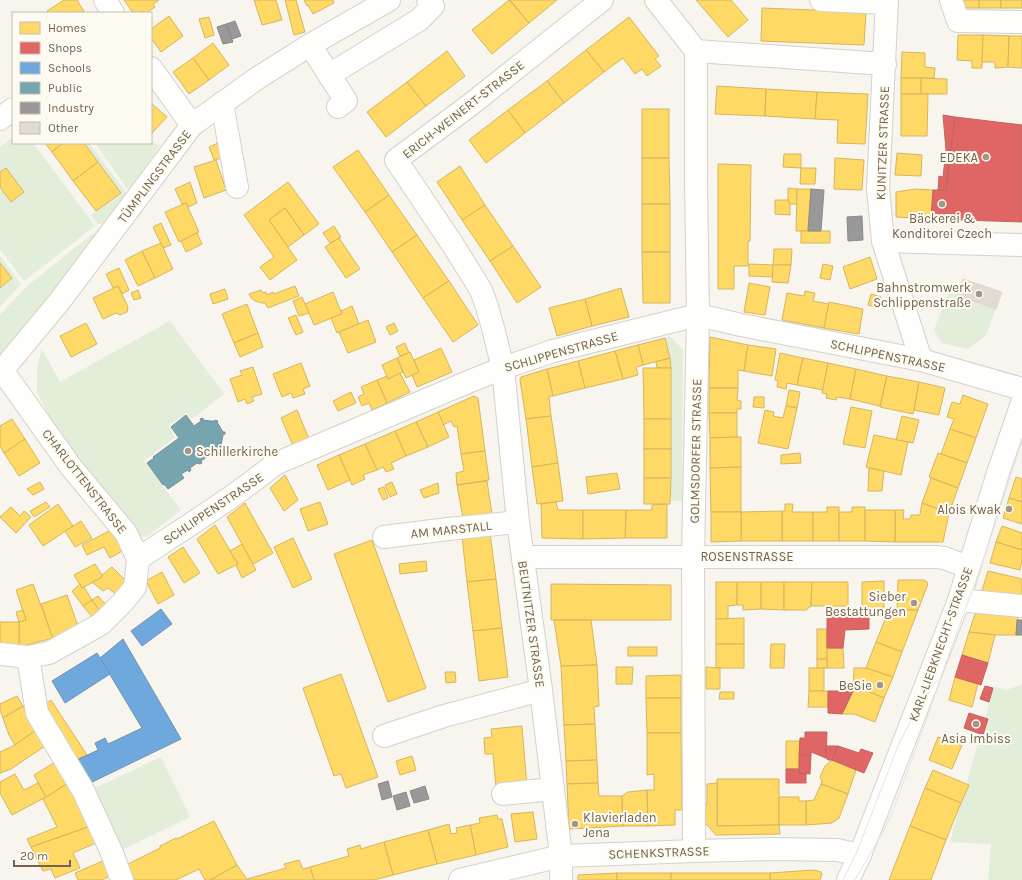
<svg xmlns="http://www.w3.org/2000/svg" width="1022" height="880" font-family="Karla,sans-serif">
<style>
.green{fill:#e2edda}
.homes{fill:#ffd966;stroke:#d5b65f}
.shops{fill:#e06666;stroke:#bf655f}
.schools{fill:#6fa8dc;stroke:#7093b2}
.public{fill:#76a5af;stroke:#759192}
.industry{fill:#999;stroke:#8e8983}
.building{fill:#e1dbd4;stroke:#dfdad1}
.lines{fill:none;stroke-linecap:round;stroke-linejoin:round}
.minor-casing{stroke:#d5d1cb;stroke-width:24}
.minor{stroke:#fefefc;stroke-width:22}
.tram{stroke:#e6e3e6;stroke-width:1}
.poi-dot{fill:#a19687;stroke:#fdfbf1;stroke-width:1.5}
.labels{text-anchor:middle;stroke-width:4;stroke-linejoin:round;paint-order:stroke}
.street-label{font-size:13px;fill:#736350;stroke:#fdfbf1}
.poi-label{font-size:13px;fill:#736350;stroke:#fdfbf1;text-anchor:end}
</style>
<rect width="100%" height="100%" fill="#f7f5ee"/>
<g class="green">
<path d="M13 137V143H33L95 226 24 281 0 249V147Z"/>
<path d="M151 142 160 145 129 191 95 143H151Z"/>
<path d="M84 143H89L127 194 107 220 101 224H98L91 215 121 192Z"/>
<path d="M100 230 103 231 0 357V315L27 286 96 231Z"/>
<path d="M0 256 21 284 0 307V288L12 278 0 263Z"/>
<path d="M949 292 996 309 986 335 968 349 942 343 934 330Z"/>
<path d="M170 321 224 394 192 419 186 413 169 426 175 437 144 461 181 510 146 537 134 536 56 432 37 391V368L42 349 60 382Z"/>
<path d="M669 336 683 349 682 501H671L670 358 665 338Z"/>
<path d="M1022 684V880H988L991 844 950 842 994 687 1007 690Z"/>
<path d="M161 757 190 817 116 853 87 792Z"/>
</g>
<g class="homes">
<path d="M64 0H77L85 13H49L47 11Z"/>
<path d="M124 0H159L153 4 155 7 146 13H144L143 11 141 13H133Z"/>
<path d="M254 0H276L282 20 262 25Z"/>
<path d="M285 0H296L305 32 294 35Z"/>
<path d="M304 0H333L334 3 313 14 308 5 307 6Z"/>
<path d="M509 0 529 23 492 54 472 30Z"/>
<path d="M510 0H557L529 23Z"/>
<path d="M696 0H731L748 20 728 37Z"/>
<path d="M961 0H979V8H967L964 6Z"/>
<rect x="979" y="0" width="22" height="8"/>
<rect x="1001" y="0" width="21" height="8"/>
<path d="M762 8 866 12 864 45 761 41Z"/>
<path d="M169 16 183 36 161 52 151 38V29Z"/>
<path d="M209 17 214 35 205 38 199 19Z"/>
<path d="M629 17 659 56 655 59 661 66 647 76 642 69 635 74 623 58 604 72 586 50Z"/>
<path d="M958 35H983L982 68H972V61L957 60Z"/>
<path d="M983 35 1009 36 1008 67 995 68V62H982Z"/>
<path d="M1009 36H1022V68L1008 67Z"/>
<path d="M213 43 229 65 209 80 193 58Z"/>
<path d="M586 50 604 72 564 103 547 81Z"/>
<path d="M447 51 465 76 426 106 407 82Z"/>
<path d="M902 52 925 53V67L935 68 934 78H901Z"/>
<path d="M193 58 209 80 189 94 173 72Z"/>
<rect x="901" y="78" width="20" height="16"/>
<path d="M921 78 947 79V94H921Z"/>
<path d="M547 81 564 103 525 133 508 110Z"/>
<path d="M407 82 426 106 386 137 367 112Z"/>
<path d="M717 86 766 89 765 116 715 114Z"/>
<path d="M766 89 817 92 815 119 765 116Z"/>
<path d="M817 92 868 94 865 144 837 143 838 120 815 119Z"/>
<path d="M901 94H928L927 136H901Z"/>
<path d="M151 103 167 117 151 134Z"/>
<rect x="642" y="109" width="27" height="49"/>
<path d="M508 110 525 133 486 163 469 140Z"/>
<path d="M45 143H63L52 152Z"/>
<path d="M63 143H84L98 162 73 181 52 152Z"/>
<path d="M218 143 222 158 214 160 209 147Z"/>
<path d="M358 150 389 195 365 212 333 167Z"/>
<path d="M897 153 922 155 921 176 895 175Z"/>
<path d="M784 154H801V168L783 167Z"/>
<path d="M642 158H669L670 204H642Z"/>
<path d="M835 158 864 160 862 190 834 189Z"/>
<path d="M216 160 226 190 204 198 194 167Z"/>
<path d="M98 162 121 193 96 211 73 181Z"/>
<path d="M718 164 751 165 750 241H748V266H734V289H718Z"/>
<path d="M460 166 485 205 462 220 437 182Z"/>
<path d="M6 168 24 192 11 202 0 187V172Z"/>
<path d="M801 168H816L815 184H800Z"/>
<path d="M190 182 197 203 188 207 186 203 182 204 175 189Z"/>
<path d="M288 182 319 224 304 235 285 208 269 220 297 260 270 280 260 267 274 257 244 215Z"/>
<path d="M788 188 797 189V204H790L788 200Z"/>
<path d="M797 189H811L808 231H796Z"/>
<path d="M915 189 933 190 931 219 896 217V192Z"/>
<path d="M389 195 417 235 392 252 365 212Z"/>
<path d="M775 200H788L790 204V215L775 214Z"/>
<path d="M186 203 199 232 179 242 165 212Z"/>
<rect x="642" y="204" width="28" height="48"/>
<path d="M485 205 513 246 490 261 462 220Z"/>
<path d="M285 208 304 235 288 247 269 220Z"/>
<path d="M161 223 171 245 163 248 153 227Z"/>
<path d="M334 226 341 237 330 243 323 233Z"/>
<rect x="801" y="231" width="29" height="12"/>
<path d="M197 233 202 244 186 252 181 241Z"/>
<path d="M417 235 449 281 423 298 392 252Z"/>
<path d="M339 238 360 269 346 278 325 247Z"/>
<path d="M161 243 173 269 155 278 142 251Z"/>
<path d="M513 246 541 287 517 303 490 261Z"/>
<path d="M774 249H792L791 265H773Z"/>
<path d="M142 251 155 278 138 286 125 260Z"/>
<path d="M642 252H670V303H643Z"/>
<path d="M870 257 877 279 850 289 843 267Z"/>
<path d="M0 263 12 278 0 288Z"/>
<path d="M749 264 773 265V277L749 276Z"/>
<path d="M823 264 833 266 830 280 820 278Z"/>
<path d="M773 265H791L788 283 772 282Z"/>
<path d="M119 268 129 290 122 294 118 286 113 288 106 274Z"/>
<path d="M449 281 478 325 453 342 423 298Z"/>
<path d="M749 283 770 287 765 315 744 312Z"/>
<path d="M118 286 128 307 127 312 120 315 116 313 103 319 93 298Z"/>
<path d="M295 286 299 296 268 308 265 303H262L255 301 252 299 249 294 261 290 263 293 266 292 267 295 273 292 274 294Z"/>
<path d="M621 288 629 317 592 326 585 299Z"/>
<path d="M225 289 228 299 213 304 210 294Z"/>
<path d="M138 290 141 298 134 300 131 293Z"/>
<path d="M805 291 815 293 813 301 829 304 824 328 782 320 787 293 804 296Z"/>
<path d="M333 292 342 314 314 325 305 304Z"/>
<path d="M871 294 881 297 878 308 868 305Z"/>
<path d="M302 297 309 313 299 316 293 301Z"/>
<path d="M585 299 592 326 557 336 549 308Z"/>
<path d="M829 302 863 309 859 334 824 328Z"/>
<path d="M247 304 258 333 234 343 222 314Z"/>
<path d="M352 306 359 324 337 333 331 318 342 314 341 311Z"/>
<path d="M296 315 303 332 296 335 288 318Z"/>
<path d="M368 320 376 342 348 353 339 332Z"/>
<path d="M86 323 97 344 71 357 60 336Z"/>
<path d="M394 323 398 331 390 335 386 327Z"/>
<path d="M258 333 263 347 240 357 234 343Z"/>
<path d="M710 337 748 345 744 371 738 370V388H709Z"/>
<path d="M665 338 670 358 643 365 638 345Z"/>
<path d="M405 343 409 353 400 356 396 347Z"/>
<path d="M638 345 643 365 636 367 638 375 623 379 615 351Z"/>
<path d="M748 345 776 349 772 376 744 371Z"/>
<path d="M441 348 452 372 417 387 412 375 419 372 414 360Z"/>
<path d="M615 351 623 379 585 388 578 361Z"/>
<path d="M410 352 419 372 406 378 397 358Z"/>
<path d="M780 353 803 358 797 385 787 383 786 389 777 387 778 381 775 380Z"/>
<path d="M397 358 403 372 388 379 382 365Z"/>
<path d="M670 358 671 368H657L656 362Z"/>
<path d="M803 358 828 363 823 390 797 385Z"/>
<path d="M578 361 585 388 553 396 547 369Z"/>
<path d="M301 363 310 386 303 389 305 394 293 398 291 393 282 397 273 374Z"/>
<path d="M828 363 856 369 850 399 837 397 836 400 826 398 827 394 822 393Z"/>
<path d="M253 367 262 394 252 397 254 401 247 404 245 399 238 402 230 379 242 375 240 371Z"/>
<path d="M643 368H671V419H644Z"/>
<path d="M547 369 553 396H549L551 416 526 419 520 380 521 377Z"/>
<path d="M856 369 887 376 880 406 850 399Z"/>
<path d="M400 373 410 392 387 403 377 380 387 376 388 379Z"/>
<path d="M887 376 919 382 913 414 880 407Z"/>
<path d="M377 380 387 403 372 410 369 403 362 406 358 397 364 394 361 387Z"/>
<path d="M919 382 945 388 939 415 914 410Z"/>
<path d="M709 388H738L737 400 741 401V409H737V413H709Z"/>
<path d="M789 390 800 392 797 408 786 406Z"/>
<path d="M351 392 356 403 338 411 333 401Z"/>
<path d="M963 395 988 404 976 438 950 429 954 419 947 417 952 402 960 404Z"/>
<path d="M474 396 478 398 485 451 461 454 457 426 454 427 451 421 443 425 438 412Z"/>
<path d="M754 397H764V408L753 407Z"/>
<path d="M786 406 797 408 788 449 758 443 765 410 774 412 773 416 783 418Z"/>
<path d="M851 407 872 411 865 448 843 444Z"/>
<path d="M297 410 310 441 294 448 281 418Z"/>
<path d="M438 412 449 437 428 447 416 422Z"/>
<path d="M709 413H737V437L710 438Z"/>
<path d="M551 416 558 463 532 467 526 419Z"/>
<path d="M902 416 919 420 913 443 896 440Z"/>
<path d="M12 419 25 439 4 453 0 446V426Z"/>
<rect x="644" y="419" width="27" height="30"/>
<path d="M416 422 428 447 406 456 395 431Z"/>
<path d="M950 429 976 438 967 463 941 454Z"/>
<path d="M395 431 406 456 391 463 394 469 386 472 383 467 377 470 365 444Z"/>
<path d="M874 435 908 442 901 475 866 467Z"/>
<path d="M737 437H741V467L710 468V438Z"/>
<path d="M25 439 40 463 19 476 4 453Z"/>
<path d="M365 444 377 470 363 475 365 479 352 485 339 455Z"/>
<rect x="644" y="449" width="27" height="29"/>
<path d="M485 451 489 480 457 485 456 473 464 471 461 454Z"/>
<path d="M800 453 801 463 781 464V455Z"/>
<path d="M938 453 967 463 958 488 929 477Z"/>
<path d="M339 455 350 480 328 490 317 465Z"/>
<path d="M558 463 563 501 537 504 532 467Z"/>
<path d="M741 467V512H711L710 468Z"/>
<path d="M869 468 884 471 882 491H868Z"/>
<path d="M617 473 620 489 588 494 586 477Z"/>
<path d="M285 475 298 500 284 511 270 488Z"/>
<path d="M1016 477 1022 479V502L1009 498Z"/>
<path d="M644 478H671L670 504H644Z"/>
<path d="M931 478 958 488 949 513 922 503Z"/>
<path d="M487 481 492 514 463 518 457 485Z"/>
<path d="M40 482 44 489 33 495 27 489Z"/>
<path d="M392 482 397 494 390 497 385 485Z"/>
<path d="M438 483 439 493 424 498 420 490Z"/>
<path d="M384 487 388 498 383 500 378 489Z"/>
<path d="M1009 498 1022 502V524L1003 518Z"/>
<path d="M46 502 50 507 34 517 30 511Z"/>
<path d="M320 502 328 524 308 531 300 509Z"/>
<path d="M556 502 558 510H583V539L542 538 541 504Z"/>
<path d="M245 503 273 553 253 564 227 517Z"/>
<path d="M922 503 949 513 943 542H895V510H904L903 519H910L911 515H920Z"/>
<path d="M58 504 73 526 43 546 29 525Z"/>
<path d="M667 504V538H625L626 510H652V505Z"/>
<path d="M785 504H793L792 512H813V541H782V511H785Z"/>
<path d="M11 507 20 516 24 511 31 517 16 533 0 517Z"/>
<path d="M827 507H839V541H813V512H827Z"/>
<path d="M852 507H865V541H839V512H852Z"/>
<path d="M583 510H626L625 538 583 539Z"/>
<path d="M865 510H895V542L865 541Z"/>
<path d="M782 511V541H741V512Z"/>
<path d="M711 512H741V541L711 542Z"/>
<path d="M81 521 92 538 75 547 65 531Z"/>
<path d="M215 525 238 564 218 574 197 539Z"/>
<path d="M1002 526 1022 533V550L996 542Z"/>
<path d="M113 529 124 550 110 558 104 547 87 555 82 545Z"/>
<path d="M490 533 496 579 467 582 462 536Z"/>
<path d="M293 538 312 579 293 588 274 547Z"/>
<path d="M372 540 426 688 388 702 334 554Z"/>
<path d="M996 542 1022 550V561L1020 570 990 563Z"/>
<path d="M242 544 256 570 242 578 236 565 238 564 230 551Z"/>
<path d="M183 547 200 573 184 583 168 557Z"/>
<path d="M426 561 427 571 400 574 399 564Z"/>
<path d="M95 564 102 575 101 578 82 588 74 575Z"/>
<path d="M112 567 128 583 117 595 108 588 103 591 92 582 101 578 102 575Z"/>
<path d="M988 571 1022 579V602L981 594Z"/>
<path d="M162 572 174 595 158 604 146 581Z"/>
<path d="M496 579 502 628 473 631 467 582Z"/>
<path d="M898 580H924L927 582 928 584 918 610H897Z"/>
<path d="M884 581V608L862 607V582Z"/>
<path d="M716 582H737V605L728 606V619H716Z"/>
<path d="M737 582H761V609L743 610V605H737Z"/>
<path d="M761 582H784V610L761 609Z"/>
<path d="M784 582H812L811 606 806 610H784Z"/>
<path d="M812 582H848V606H811Z"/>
<path d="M33 584 53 638 19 647V622L26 620 16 590Z"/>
<path d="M80 584 82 588 84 587 92 600 83 606 72 591Z"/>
<path d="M551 584 671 585V620H551Z"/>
<path d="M67 595 80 632 54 642 41 604Z"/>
<path d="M98 596 106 605 101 613 92 600Z"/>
<path d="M92 600 101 613 95 620 83 606Z"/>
<path d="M23 610 26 620 19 622 16 612Z"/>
<path d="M897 610H918L902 652 876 642 888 612Z"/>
<path d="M976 611 1018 614 1016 635H995L969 632Z"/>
<path d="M744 618V644H716V619Z"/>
<path d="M554 620H591L597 665 561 666Z"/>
<rect x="0" y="622" width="19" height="25"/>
<path d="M502 628 508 677 479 681 473 631Z"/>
<rect x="817" y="629" width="10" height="30"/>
<path d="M969 632 995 635 988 663 962 655Z"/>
<path d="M876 642 902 652 893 677 866 668Z"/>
<rect x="716" y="644" width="28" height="24"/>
<path d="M771 644H785L784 668H770Z"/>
<rect x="628" y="647" width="29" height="9"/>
<path d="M827 648H843L844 668H827Z"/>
<rect x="817" y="659" width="10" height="9"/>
<path d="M597 665 599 706 594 707 595 724 564 725 561 666Z"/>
<path d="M616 667H633L632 684H616Z"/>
<path d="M706 667 720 668V689H706Z"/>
<rect x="809" y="668" width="15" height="23"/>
<path d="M854 668H866L893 677 884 698 867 691H853Z"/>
<path d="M445 672H455L456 682 446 683Z"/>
<path d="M341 674 378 777 346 788 341 774 334 776 303 688Z"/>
<path d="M681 675V698H646V676Z"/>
<path d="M955 677 978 684 972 707 949 700Z"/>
<path d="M809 691H828V707H808Z"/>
<path d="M853 691H867L884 698 875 722 854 714H842Z"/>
<path d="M720 692H734V699H719Z"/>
<path d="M17 696 23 706 3 718 0 710V704Z"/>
<path d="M646 698H681V733H647Z"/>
<path d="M51 700 87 755 77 759 44 706 46 704Z"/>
<path d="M23 706 36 730 15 745 9 735 3 718Z"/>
<path d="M595 724 597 760 566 761 564 725Z"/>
<path d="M522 726 527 787 496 789 493 754H485L484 738 492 737 491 729Z"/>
<path d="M36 730 45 746 11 769 0 773V752L15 745Z"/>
<path d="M647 733H681L682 810H675V825L648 826 647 790H654V774L647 775Z"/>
<path d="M938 737 962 745 952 769 929 760Z"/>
<path d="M786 741H800L799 769H786Z"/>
<path d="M412 756 416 770 400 775 396 761Z"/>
<path d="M597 760 598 783 567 784 566 761Z"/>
<path d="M832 760 856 770 848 794 821 784 822 781 820 777 825 766Z"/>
<path d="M57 761 70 782 46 797 34 775Z"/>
<path d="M933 770 969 785 961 803 925 788Z"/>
<path d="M15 774 24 790 38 783 46 797 12 815 0 793V782Z"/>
<path d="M717 779H779V825L717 826Z"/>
<path d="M70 782 91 826 31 847 27 839 57 827 43 799Z"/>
<path d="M598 783 599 796H622L623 826 569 829 567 784Z"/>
<path d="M717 783V826L779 825 780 834 716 835 705 823V804L707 805V784Z"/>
<path d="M821 784 848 794 839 818 832 823 806 825V801L814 800Z"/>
<path d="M925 788 961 803 946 840 910 826Z"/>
<path d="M647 790 648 826H623L622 796 628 792Z"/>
<path d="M779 797H799V801H806V825H779Z"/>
<path d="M533 812 537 839 515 842 511 814Z"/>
<path d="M497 815 498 819H502L508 847 476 855 470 825 480 823 479 818Z"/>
<path d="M214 821 237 865 210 880H205L199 869 176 880H127L122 867 160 848V846L176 838 177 839Z"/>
<path d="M449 824 451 834 457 833 456 828 470 825 476 855 437 864 428 830Z"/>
<path d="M91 826 98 842 73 853 80 868 55 878 51 869 43 871 31 847Z"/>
<path d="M910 826 946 840 931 880H889Z"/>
<path d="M428 830 437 864 393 875 384 842Z"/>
<path d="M384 842 393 875 374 880H314L310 867 349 856 347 849 360 845 361 849Z"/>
<path d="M105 860 112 875 102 880H78L75 873Z"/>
<path d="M299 860 303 869 310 867 314 880H210L237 865 247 879 286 868 284 864Z"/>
<path d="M814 870 821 872 822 874 820 880H770V873Z"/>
<path d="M617 873V880H578V875Z"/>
<rect x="617" y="873" width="54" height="7"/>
<rect x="671" y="873" width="99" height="7"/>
</g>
<g class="shops">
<path d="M943 115 955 117 946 190H938L939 176 943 177 946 150Z"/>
<path d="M955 117 1022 125V222L931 219 933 190H946Z"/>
<path d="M846 611H869V629L845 630 843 648H827V614L845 615Z"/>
<path d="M962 655 988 663 981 685 955 677Z"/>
<path d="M985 686 993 688 989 702 980 699Z"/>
<path d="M828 691H853L842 714 828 713Z"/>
<path d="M969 713 988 719 983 735 964 728Z"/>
<path d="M805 732H827L826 758 811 752V755H799L800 738H805Z"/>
<path d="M826 746H838L832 760H828L826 758Z"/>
<path d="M838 746 859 753 861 749 873 753 864 773 832 760Z"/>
<path d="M799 755H811L810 774 799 773Z"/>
<path d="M786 769H799V773L806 774V783H786Z"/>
</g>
<g class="schools">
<path d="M161 609 172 624 142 646 131 631Z"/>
<path d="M123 639 181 739 86 785 75 761 98 750 95 743 105 738 108 744 142 728 100 658Z"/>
<path d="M97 653 110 674 65 703 52 681Z"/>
</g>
<path class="public" d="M186 415 194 426 201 421 200 419 203 418V420L210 421H215V420L218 421 217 422 223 432H225V434L223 435 221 445 222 446 221 448 219 447 211 454 212 455 210 457 209 455 204 459 201 461 202 463 200 464 197 463 190 468 191 470 189 472 188 470 181 474 184 478 168 489 164 484 163 485 147 463 154 458 153 457 179 438 171 427Z"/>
<g class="industry">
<path d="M235 21 241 36 232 39 226 24Z"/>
<path d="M226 24 233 42 223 44 217 27Z"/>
<path d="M811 189 824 190 821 231H808Z"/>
<path d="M862 216 863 240 848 241 847 217Z"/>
<path d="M1017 620H1022V635H1016Z"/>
<path d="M388 781 392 797 382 800 378 784Z"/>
<path d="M425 786 429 799 414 803 410 791Z"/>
<path d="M406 792 410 806 397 810 393 796Z"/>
</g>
<path class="building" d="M963 279 1002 292 996 309 957 295Z"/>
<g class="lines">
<g class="minor-casing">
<g id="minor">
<path d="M105 0 113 13"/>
<path d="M656 0 696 51"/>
<path d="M821 0 887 3"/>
<path d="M887 0 878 189 883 241 921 360"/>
<path d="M951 0 958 21 1022 22"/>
<path d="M310 45 346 101 338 107"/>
<path d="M696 51 885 64"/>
<path d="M151 68 192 125"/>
<path d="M329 75 419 20 433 6 428 0"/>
<path d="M222 103 237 187"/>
<path d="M0 119 13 109"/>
<path d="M883 241 1022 245"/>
<path d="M0 373 59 302 192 125 259 77 310 45 389 0"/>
<path d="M384 537 448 529 518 522"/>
<path d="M523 557H936L944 558 969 567"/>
<path d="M138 559C184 528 232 499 275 464L468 382 503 368 553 351 698 315 741 325 921 360 1022 389"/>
<path d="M959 600 1022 606"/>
<path d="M0 654 28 657 49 653 101 624 122 603 135 587 138 559 126 533 71 467 2 370"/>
<path d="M28 657 37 713 83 790 112 853 122 880"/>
<path d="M384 736 444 716 541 690"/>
<path d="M503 794 553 789"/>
<path d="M694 851 693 556 698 315 696 182V51"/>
<path d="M460 880 561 856 694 851 775 849 837 850 860 855"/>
<path d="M561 880V856L541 690 518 522 503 368 493 328 487 307 481 290 453 245 396 160 470 105 602 0"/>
<path d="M848 880 860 855 959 600 998 473 1022 403"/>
</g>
</g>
<use href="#minor" class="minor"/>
<g class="tram">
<path d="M843 880 856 854 900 741 913 717 937 680"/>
<path d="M855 880 885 828 892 813 925 724 944 668 984 558 1022 441"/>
</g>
</g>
<g class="poi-dot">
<circle cx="986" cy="157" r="4"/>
<circle cx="942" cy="204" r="4"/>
<circle cx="979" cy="294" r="4"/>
<circle cx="188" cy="451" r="4"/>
<circle cx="1009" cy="509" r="4"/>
<circle cx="914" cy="603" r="4"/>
<circle cx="880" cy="685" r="4"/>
<circle cx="976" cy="724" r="4"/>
<circle cx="575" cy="824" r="4"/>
</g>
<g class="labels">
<g class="street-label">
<text transform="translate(463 109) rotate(-38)" y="5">ERICH-WEINERT-STRASSE</text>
<text transform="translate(882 143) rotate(-88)" y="5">KUNITZER STRASSE</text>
<text transform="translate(154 176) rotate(-53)" y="5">TÜMPLINGSTRASSE</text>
<text transform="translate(561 351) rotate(-16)" y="5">SCHLIPPENSTRASSE</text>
<text transform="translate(888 355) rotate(12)" y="5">SCHLIPPENSTRASSE</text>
<text transform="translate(695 451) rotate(-89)" y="5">GOLMSDORFER STRASSE</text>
<text transform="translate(85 481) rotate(52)" y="5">CHARLOTTENSTRASSE</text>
<text transform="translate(213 508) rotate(-34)" y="5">SCHLIPPENSTRASSE</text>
<text transform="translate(451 529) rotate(-6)" y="5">AM MARSTALL</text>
<text x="747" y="561">ROSENSTRASSE</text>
<text transform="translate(532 624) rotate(82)" y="5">BEUTNITZER STRASSE</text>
<text transform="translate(940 644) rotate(-70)" y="5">KARL-LIEBKNECHT-STRASSE</text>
<text transform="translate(659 852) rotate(-2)" y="5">SCHENKSTRASSE</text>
</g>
<g class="poi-label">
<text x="978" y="162">EDEKA</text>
<text x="942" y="223" text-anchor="middle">Bäckerei &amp;<tspan x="942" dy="15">Konditorei Czech</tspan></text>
<text x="971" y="292">Bahnstromwerk<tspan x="971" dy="15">Schlippenstraße</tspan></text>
<text x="196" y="456" text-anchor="start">Schillerkirche</text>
<text x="1001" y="514">Alois Kwak</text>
<text x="906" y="601">Sieber<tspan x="906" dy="15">Bestattungen</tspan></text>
<text x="872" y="690">BeSie</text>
<text x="976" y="743" text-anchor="middle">Asia Imbiss</text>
<text x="583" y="822" text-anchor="start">Klavierladen<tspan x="583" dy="15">Jena</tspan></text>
</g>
</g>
<rect x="12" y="12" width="140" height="132" fill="#fdfbf1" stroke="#c6beb1"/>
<rect x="20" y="22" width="20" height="12" fill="#ffd966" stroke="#c6beb1"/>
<text x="48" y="32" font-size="12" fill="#736350">Homes</text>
<rect x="20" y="42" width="20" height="12" fill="#e06666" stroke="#c6beb1"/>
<text x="48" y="52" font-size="12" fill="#736350">Shops</text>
<rect x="20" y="62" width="20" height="12" fill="#6fa8dc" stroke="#c6beb1"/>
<text x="48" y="72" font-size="12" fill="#736350">Schools</text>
<rect x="20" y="82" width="20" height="12" fill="#76a5af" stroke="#c6beb1"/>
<text x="48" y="92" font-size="12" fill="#736350">Public</text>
<rect x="20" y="102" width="20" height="12" fill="#999999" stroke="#c6beb1"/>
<text x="48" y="112" font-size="12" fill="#736350">Industry</text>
<rect x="20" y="122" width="20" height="12" fill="#e1dbd4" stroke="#c6beb1"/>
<text x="48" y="132" font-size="12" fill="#736350">Other</text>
<path d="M14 860v6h56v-6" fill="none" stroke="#736350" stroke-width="2"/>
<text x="20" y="860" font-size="12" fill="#736350" stroke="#fdfbf1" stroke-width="3" paint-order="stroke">20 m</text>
</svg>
